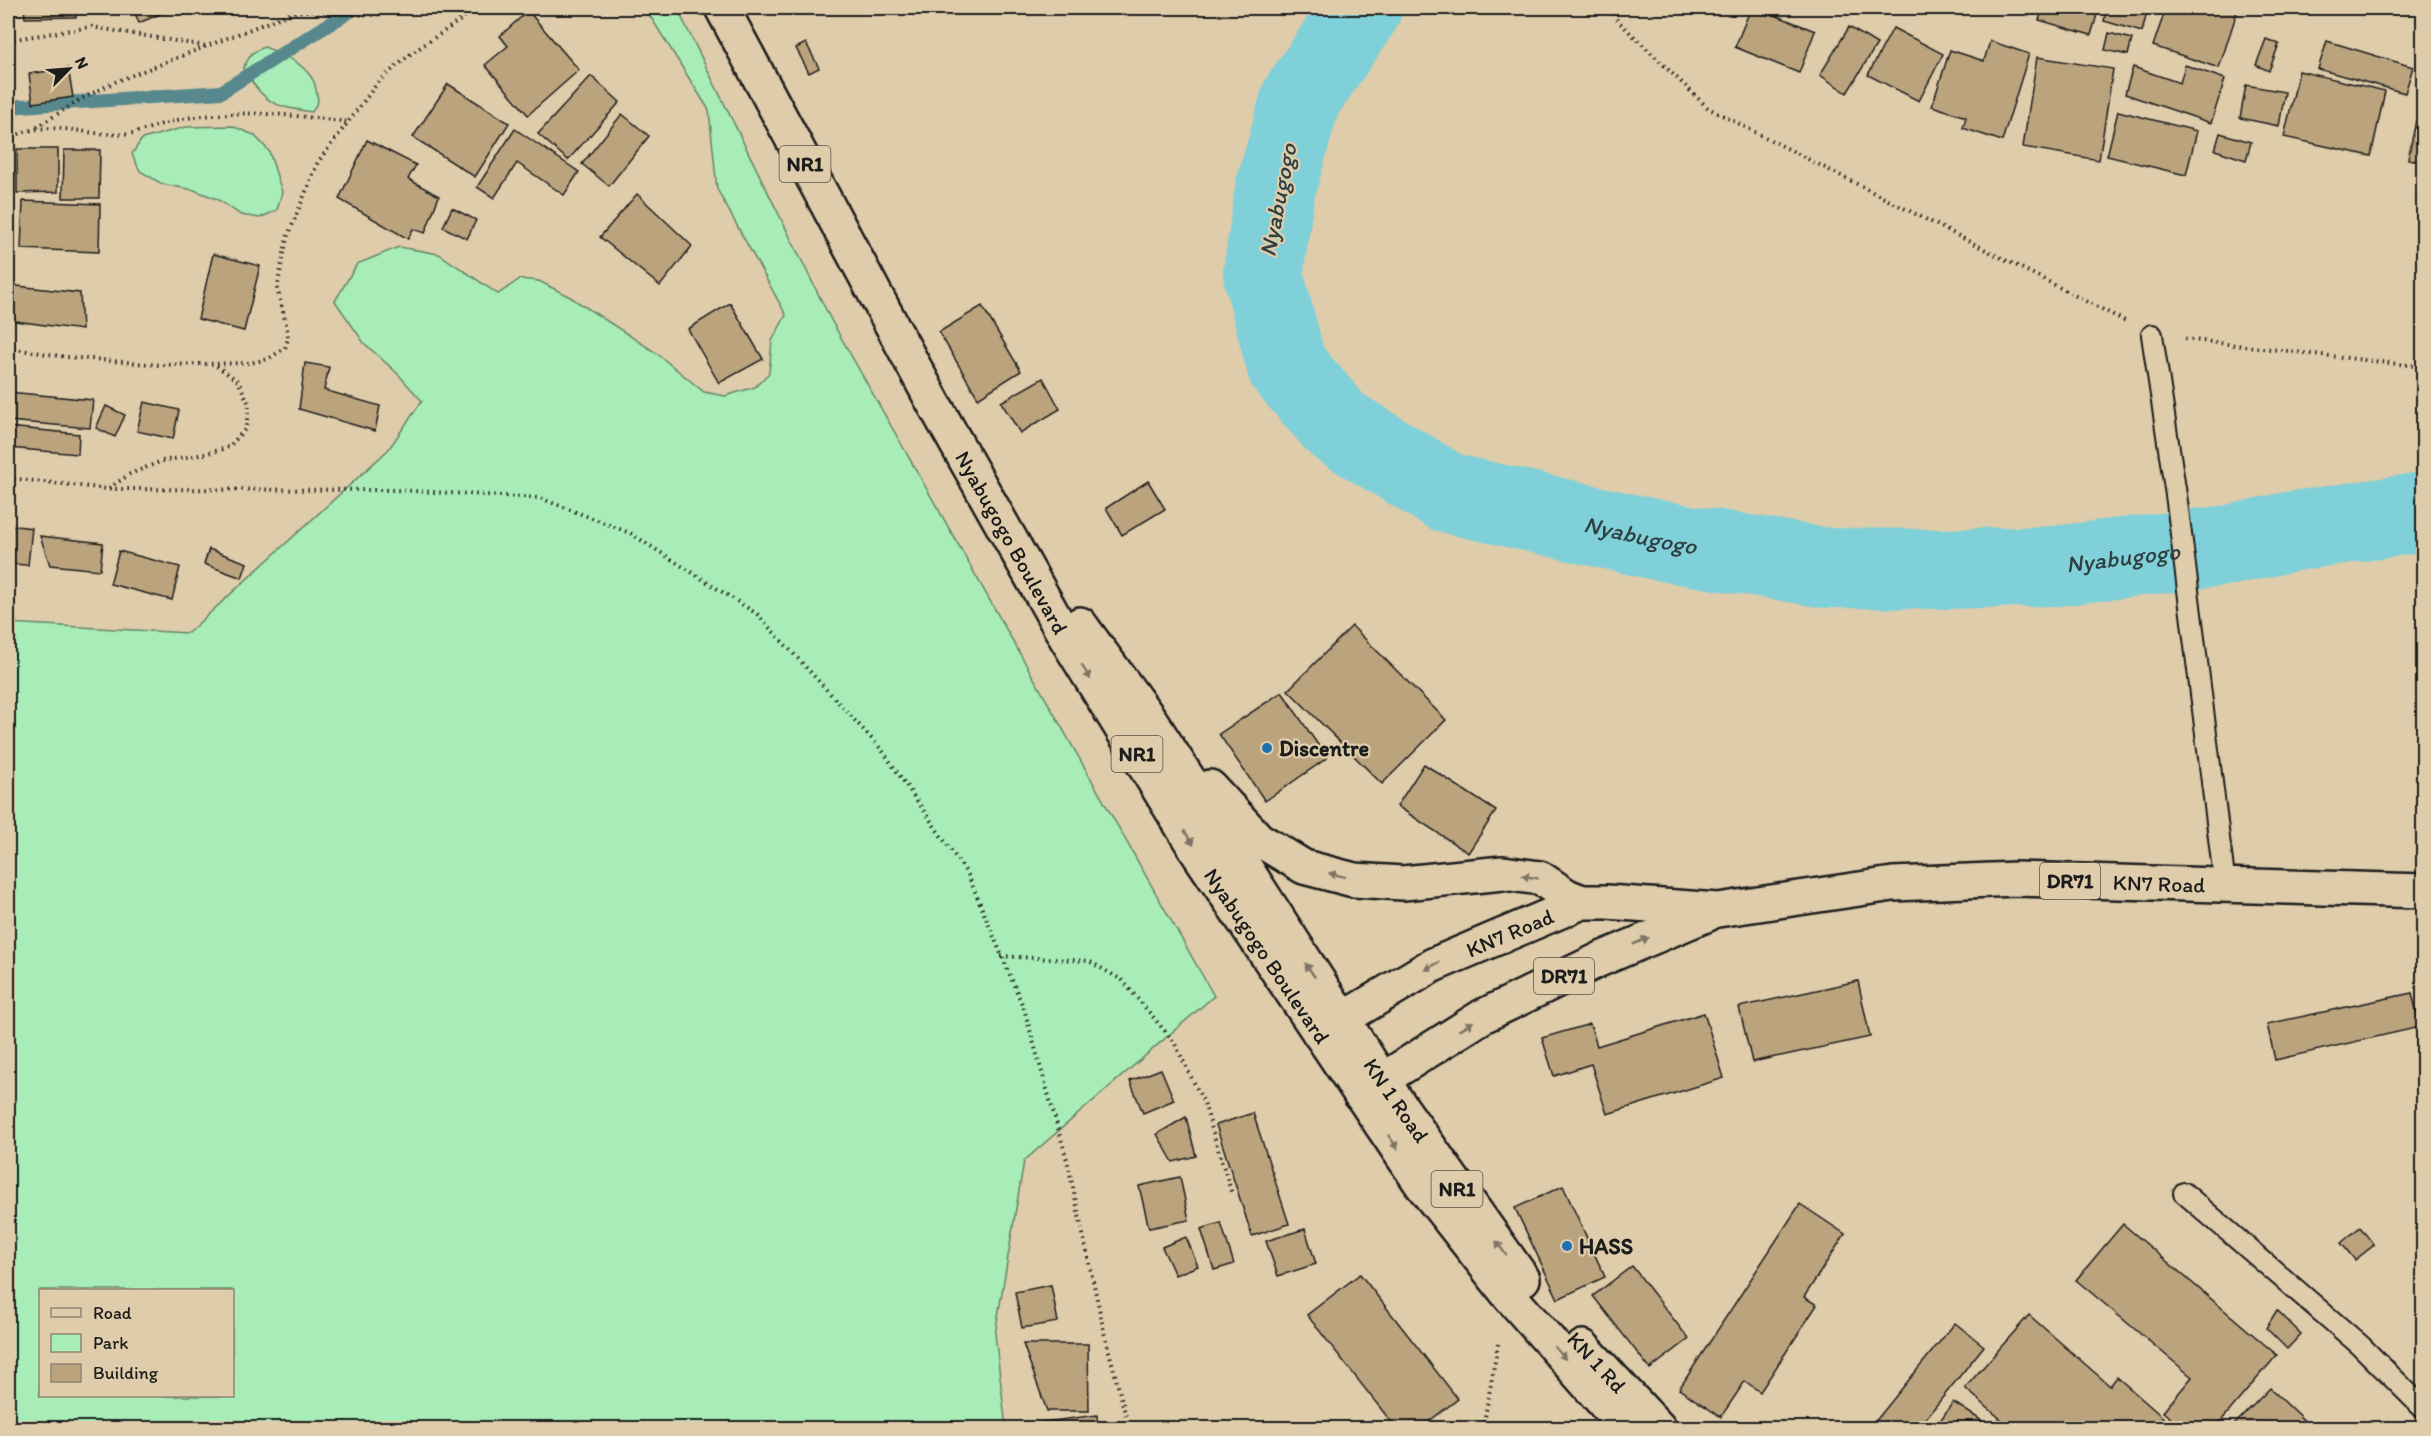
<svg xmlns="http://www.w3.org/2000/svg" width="2431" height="1436" font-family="Itim,sans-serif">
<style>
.green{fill:#a8ecb7;stroke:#62846a;stroke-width:1.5;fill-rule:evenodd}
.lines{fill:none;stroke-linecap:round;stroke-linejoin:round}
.stream{stroke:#57888d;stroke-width:14}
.river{stroke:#7fd0d9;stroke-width:80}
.building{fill:#bba37e;stroke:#1c1c1c;stroke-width:1.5}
.lane-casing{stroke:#1c1c1c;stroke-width:24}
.primary-casing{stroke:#1c1c1c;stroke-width:38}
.highway-casing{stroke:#1c1c1c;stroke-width:38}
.path{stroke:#1c1c1c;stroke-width:4;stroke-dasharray:1.5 4.5;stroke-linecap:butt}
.lane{stroke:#deccaa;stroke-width:20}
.primary{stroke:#deccaa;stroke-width:33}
.highway{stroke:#deccaa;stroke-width:33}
.oneway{fill:#7d7463}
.poi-dot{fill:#1f6fb2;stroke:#deccaa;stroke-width:2}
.labels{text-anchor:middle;stroke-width:4.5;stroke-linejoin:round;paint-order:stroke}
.shield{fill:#deccaa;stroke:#565147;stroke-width:1.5}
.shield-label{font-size:21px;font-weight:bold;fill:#1c1c1c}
.street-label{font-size:22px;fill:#1c1c1c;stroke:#deccaa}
.poi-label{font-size:22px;font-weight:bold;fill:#1c1c1c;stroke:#deccaa;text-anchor:start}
.water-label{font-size:24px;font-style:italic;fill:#304042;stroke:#deccaa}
</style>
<rect width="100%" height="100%" fill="#deccaa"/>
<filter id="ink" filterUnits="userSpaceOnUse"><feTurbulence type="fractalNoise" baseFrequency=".0167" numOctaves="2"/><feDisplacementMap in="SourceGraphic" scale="12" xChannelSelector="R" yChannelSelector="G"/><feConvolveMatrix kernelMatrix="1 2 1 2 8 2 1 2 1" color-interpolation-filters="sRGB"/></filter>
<g filter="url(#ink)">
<g class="green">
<path d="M645 8H677L831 320 1214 996 1024 1161 995 1334 1006 1428H8V623L188 633 388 450 422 401 397 373 364 343 335 301 357 264 399 247 439 254 498 294 520 279 539 281 570 297 655 352 704 392 725 396 755 387 769 373 772 341 786 315 717 189 709 110ZM232 1290V1396H40V1290Z"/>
<path d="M264 47C282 53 305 63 314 82 316 88 317 95 318 101L312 112C271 106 265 103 243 68L252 53Z"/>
<path d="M232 126 254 135 269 151 282 192 277 210 260 218 241 215 217 199 194 190 162 184 140 171 132 154 142 139 186 127Z"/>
</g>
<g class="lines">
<path class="stream" d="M8 107 221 92 355 8"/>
<path class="river" id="s1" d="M1362 8 1301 98 1275 190 1263 274 1287 367 1338 426 1448 493 1657 540 1827 568 1943 569 2055 566 2230 545 2288 532 2424 512"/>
</g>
<g class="building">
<path d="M24 8H75L76 17 25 18Z"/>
<path d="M133 8H174L139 23Z"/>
<path d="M928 8H950L945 17Z"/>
<path d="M1751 8H1757L1815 31 1799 73 1735 47Z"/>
<path d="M2043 8H2099L2091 35 2039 20Z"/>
<path d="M2107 8H2148L2142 32 2104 21Z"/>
<path d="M2166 8 2238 9 2219 68 2153 46Z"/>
<path d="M528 11 579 70 528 115 485 65 508 46 500 36Z"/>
<path d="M1849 27 1877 44 1847 93 1820 75Z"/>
<path d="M1893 28 1943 54 1919 101 1868 75Z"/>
<path d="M2109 33 2132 39 2128 55 2105 50Z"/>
<path d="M2266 39 2279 44 2269 71 2256 65Z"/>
<path d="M1990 41 2029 54 2002 141 1963 128 1966 117 1932 106 1950 50 1984 61Z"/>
<path d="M2327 41 2413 67 2405 93 2318 69Z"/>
<path d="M806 43 819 68 809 73 796 48Z"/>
<path d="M2037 57 2113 69 2099 160 2023 147Z"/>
<path d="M2185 65 2225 79 2211 123 2125 94 2133 67 2180 83Z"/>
<path d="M68 68 73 97 33 103 29 74Z"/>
<path d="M2299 71 2385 91 2371 156 2284 137Z"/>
<path d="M591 76 620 102 568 160 538 134Z"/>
<path d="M448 84 509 123 475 177 413 137Z"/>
<path d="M2246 85 2285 92 2279 126 2240 118Z"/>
<path d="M2422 92H2424V162L2408 159Z"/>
<path d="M2118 111 2197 131 2186 175 2107 156Z"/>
<path d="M622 114 649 136 609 186 582 164Z"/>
<path d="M515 129 579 172 564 195 517 163 494 198 477 187Z"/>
<path d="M2220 133 2251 142 2246 160 2215 150Z"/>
<path d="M367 140 416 165 408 179 439 196 425 233 413 229 408 239 339 199Z"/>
<path d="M17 149H58V192L17 193Z"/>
<path d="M64 150H100L99 198H63Z"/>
<path d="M637 194 692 246 660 286 600 237Z"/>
<path d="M23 201 100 204 99 252 21 249Z"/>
<path d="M452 208 476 220 467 239 443 227Z"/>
<path d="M213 254 260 266 244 331 198 319Z"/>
<path d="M8 285 80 293 82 330 8 320Z"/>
<path d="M730 303 763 359 719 383 688 329Z"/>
<path d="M982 306 1021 371 978 398 939 332Z"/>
<path d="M305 363 329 367 324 390 380 406 375 431 299 409Z"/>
<path d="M1043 378 1060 409 1020 433 1001 402Z"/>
<path d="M8 392 93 400 90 428 8 421Z"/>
<path d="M144 402 179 410 173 439 137 431Z"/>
<path d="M106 406 125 415 115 437 96 428Z"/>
<path d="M8 427 79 434 78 454 8 448Z"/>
<path d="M1148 481 1165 509 1122 535 1106 508Z"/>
<path d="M8 525 32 528 28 565 8 564Z"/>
<path d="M40 536 103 543 100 570 50 565Z"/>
<path d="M209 549 247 563 242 578 204 564Z"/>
<path d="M119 551 180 567 172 600 110 584Z"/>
<path d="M1352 626 1446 720 1382 784 1288 690Z"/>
<path d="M1282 692 1327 758 1265 801 1219 734Z"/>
<path d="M1424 764 1496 811 1468 853 1397 806Z"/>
<path d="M1858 981 1870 1037 1752 1062 1739 1007Z"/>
<path d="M2412 993 2420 1027 2275 1060 2267 1024Z"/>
<path d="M1704 1013 1724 1078 1607 1114 1591 1064 1554 1076 1542 1038 1590 1024 1597 1046Z"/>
<path d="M1161 1069 1174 1100 1143 1113 1130 1081Z"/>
<path d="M1253 1113 1289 1224 1252 1236 1216 1125Z"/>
<path d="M1186 1117 1196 1156 1173 1162 1157 1134Z"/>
<path d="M1180 1177 1189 1220 1149 1228 1139 1186Z"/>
<path d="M1563 1186 1605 1277 1558 1299 1515 1208Z"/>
<path d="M1800 1204 1845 1234 1804 1297 1817 1305 1760 1392 1745 1381 1721 1417 1679 1389Z"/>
<path d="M1221 1223 1234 1264 1214 1270 1201 1229Z"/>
<path d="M2123 1224 2277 1355 2215 1428H2183L2163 1412 2192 1377 2076 1280Z"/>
<path d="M2360 1227 2374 1245 2355 1260 2341 1243Z"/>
<path d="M1305 1229 1316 1264 1278 1276 1266 1241Z"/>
<path d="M1186 1237 1198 1266 1175 1275 1162 1247Z"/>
<path d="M1632 1266 1689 1339 1650 1369 1593 1296Z"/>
<path d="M1360 1274 1458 1399 1420 1428H1396L1307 1315Z"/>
<path d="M1051 1285 1058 1322 1022 1328 1015 1292Z"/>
<path d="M2277 1310 2301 1334 2287 1349 2266 1328Z"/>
<path d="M2029 1315 2110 1386 2117 1377 2175 1428H2011L1965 1388Z"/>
<path d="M1955 1323 1984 1346 1918 1428H1870Z"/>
<path d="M1023 1344H1088L1089 1411H1047Z"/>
<path d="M2270 1388 2312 1428H2231Z"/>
<path d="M1953 1402 1993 1428H1935Z"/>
<path d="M1097 1415 1098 1428H1023V1425Z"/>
</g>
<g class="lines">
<g class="lane-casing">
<g id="lane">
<path d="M2152 335 2177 502 2225 886"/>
<path d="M2184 1193 2360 1345 2424 1409"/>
</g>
</g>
<g class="primary-casing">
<g id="primary">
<path id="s2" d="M1319 1033 1433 965 1582 902H1607L1718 910 1893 884 2016 879 2424 891"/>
<path d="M1360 1094 1483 1016 1601 959 1708 914"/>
</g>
</g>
<g class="highway-casing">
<g id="highway">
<path id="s3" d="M722 8 933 402 1066 638 1200 856 1422 1185 1507 1293 1626 1428"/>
<path id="s4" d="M1080 624 1151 721 1382 1080 1523 1279"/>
<path d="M1210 787 1258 839 1304 867 1354 880 1403 883 1503 873 1540 878 1567 896 1582 902"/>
<path d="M1583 1347 1659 1428"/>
</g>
</g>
<g class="path">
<path d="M1612 8 1615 18 1708 108 2125 321"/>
<path d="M8 40 92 27 205 46"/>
<path d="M37 127 81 99 115 82 289 14C305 9 315 11 331 13 359 16 385 16 411 8"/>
<path d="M8 140C46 115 85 138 127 134 142 132 153 126 166 123 185 117 210 115 230 114 269 112 310 117 348 122"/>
<path d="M8 188C11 203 14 226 8 241"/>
<path d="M2185 339 2424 367"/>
<path d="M8 348 67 357 159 365 250 363 268 359 285 348 288 339 287 328 277 288 287 238 318 162 379 81 412 53 462 19 472 8"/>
<path d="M8 478 108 489 396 490 540 498 630 533 757 614 882 750 968 875 1024 1009 1067 1160 1105 1336 1129 1428"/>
<path d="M109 488 130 474 162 461 205 454 229 447 246 428 249 404 238 381 214 364"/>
<path d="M1001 956 1089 961 1122 980 1174 1042 1204 1103 1232 1194"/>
<path d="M1483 1428 1498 1344"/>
</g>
<use href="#lane" class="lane"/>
<use href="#primary" class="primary"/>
<use href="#highway" class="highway"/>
</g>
<defs><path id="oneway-solid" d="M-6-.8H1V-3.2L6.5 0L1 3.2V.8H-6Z" transform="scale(1.5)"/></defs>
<g class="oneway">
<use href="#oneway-solid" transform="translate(1086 672) rotate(58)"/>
<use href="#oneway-solid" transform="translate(1189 838) rotate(58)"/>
<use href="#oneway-solid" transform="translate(1337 875) rotate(-166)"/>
<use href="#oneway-solid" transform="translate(1530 877) rotate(-170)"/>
<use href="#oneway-solid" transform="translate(1641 941) rotate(-24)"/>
<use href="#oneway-solid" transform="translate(1432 966) rotate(153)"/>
<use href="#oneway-solid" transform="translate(1310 970) rotate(-124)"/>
<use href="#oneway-solid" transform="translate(1466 1026) rotate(-32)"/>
<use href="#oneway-solid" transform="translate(1393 1142) rotate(56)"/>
<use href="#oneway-solid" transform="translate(1501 1248) rotate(-126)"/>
<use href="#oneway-solid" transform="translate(1560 1353) rotate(49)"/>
</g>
</g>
<g class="poi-dot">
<circle cx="1267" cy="748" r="6"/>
<circle cx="1567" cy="1246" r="6"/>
</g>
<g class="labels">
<g class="shield">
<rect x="779.5" y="146" width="51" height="36" rx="4.5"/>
<rect x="1111.5" y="736" width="51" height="36" rx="4.5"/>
<rect x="2040" y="863" width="60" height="36" rx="4.5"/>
<rect x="1534" y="958" width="60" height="36" rx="4.5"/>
<rect x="1431.5" y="1171" width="51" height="36" rx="4.5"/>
</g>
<g class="shield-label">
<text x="805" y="171">NR1</text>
<text x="1137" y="761">NR1</text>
<text x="2070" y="888">DR71</text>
<text x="1564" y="983">DR71</text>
<text x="1457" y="1196">NR1</text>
</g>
<g class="street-label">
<text dy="8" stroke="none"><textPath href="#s3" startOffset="608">Nyabugogo Boulevard</textPath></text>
<text dy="8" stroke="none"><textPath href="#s2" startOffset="874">KN7 Road</textPath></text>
<text dy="8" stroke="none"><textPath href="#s2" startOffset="216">KN7 Road</textPath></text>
<text dy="8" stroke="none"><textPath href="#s3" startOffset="1094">Nyabugogo Boulevard</textPath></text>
<text dy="8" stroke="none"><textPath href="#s4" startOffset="572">KN 1 Road</textPath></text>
<text transform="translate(1597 1362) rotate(47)" y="8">KN 1 Rd</text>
</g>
<g class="poi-label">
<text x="1279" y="756">Discentre</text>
<text x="1579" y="1254">HASS</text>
</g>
<g class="water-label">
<text transform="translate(1278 200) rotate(-79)" y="8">Nyabugogo</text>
<text dy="8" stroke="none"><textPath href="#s1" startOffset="789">Nyabugogo</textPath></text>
<text dy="8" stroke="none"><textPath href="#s1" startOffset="1275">Nyabugogo</textPath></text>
</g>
</g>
<rect width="2431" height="1436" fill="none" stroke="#deccaa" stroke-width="30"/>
<rect x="15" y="15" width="2401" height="1406" fill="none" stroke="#1c1c1c" stroke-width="2" filter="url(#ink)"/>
<rect x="39" y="1289" width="195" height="108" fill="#deccaa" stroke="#908671" stroke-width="1.5"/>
<rect x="51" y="1308" width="30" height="9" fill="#deccaa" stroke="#908671" stroke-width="1.5"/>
<text x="93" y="1319" font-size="18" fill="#1c1c1c">Road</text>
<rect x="51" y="1334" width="30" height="18" fill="#a8ecb7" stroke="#908671" stroke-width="1.5"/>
<text x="93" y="1349" font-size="18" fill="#1c1c1c">Park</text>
<rect x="51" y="1364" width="30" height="18" fill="#bba37e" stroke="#908671" stroke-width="1.5"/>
<text x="93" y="1379" font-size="18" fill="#1c1c1c">Building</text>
<g transform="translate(69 69) rotate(65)" stroke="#deccaa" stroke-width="4.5" paint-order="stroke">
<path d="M0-4.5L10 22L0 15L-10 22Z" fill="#1c1c1c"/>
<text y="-9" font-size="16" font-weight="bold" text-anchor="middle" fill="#1c1c1c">N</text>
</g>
</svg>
